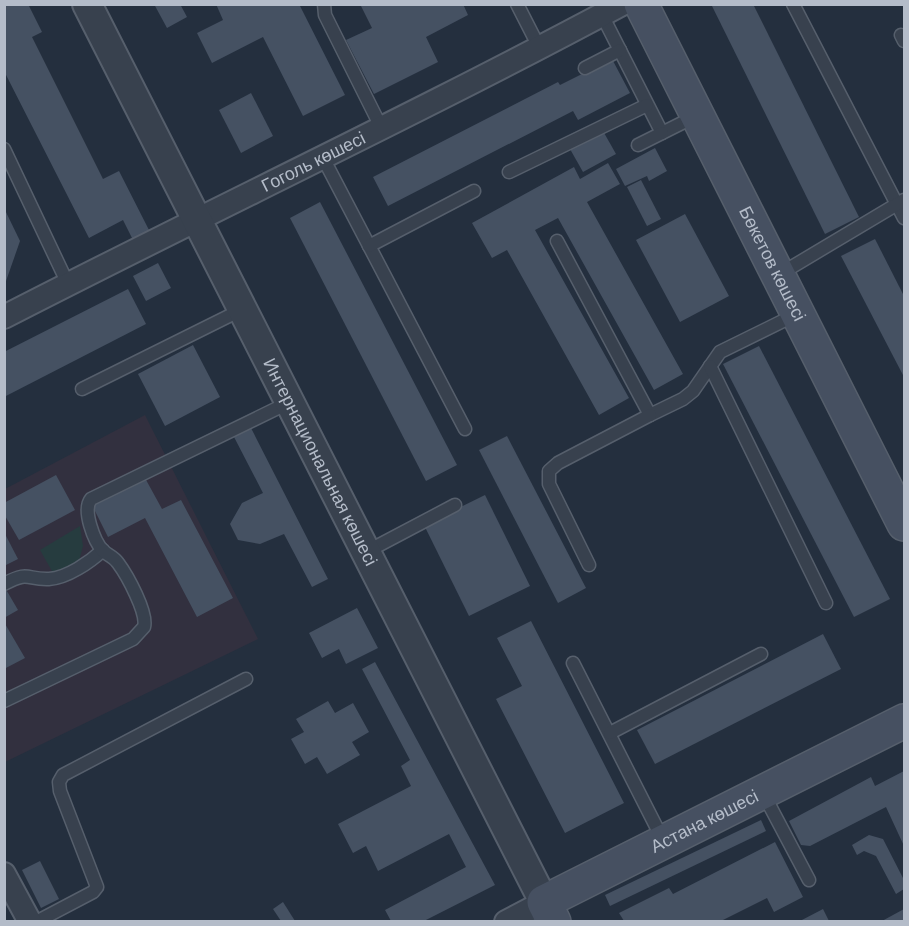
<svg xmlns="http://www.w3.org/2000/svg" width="909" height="926" font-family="Barlow,sans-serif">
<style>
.medical{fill:#32303f}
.green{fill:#263c3f}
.building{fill:#455162}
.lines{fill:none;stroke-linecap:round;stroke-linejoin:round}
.service-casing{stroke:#565f6c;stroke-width:15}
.minor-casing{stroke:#565f6c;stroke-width:26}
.tertiary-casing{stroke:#565f6c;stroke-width:32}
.secondary-casing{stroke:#565f6c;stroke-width:36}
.service{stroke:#38414e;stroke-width:12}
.minor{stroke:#38414e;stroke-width:22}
.tertiary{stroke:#38414e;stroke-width:28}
.secondary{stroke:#465061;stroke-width:33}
.labels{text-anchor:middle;stroke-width:4.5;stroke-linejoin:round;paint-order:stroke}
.street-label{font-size:18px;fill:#b4bcc9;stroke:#1d2633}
</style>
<rect width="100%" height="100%" fill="#242f3e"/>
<path class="medical" d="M145 415 258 639 5 762V489Z"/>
<path class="green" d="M80 526 83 546 79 561 53 573 40 550Z"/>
<g class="building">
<path d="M4 4H28L42 32 32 37 103 179 119 171 150 232 133 240 123 220 89 238 4 71Z"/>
<path d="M154 4H180L187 17 167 28Z"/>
<path d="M216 4H299L345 95 303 116 263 37 212 63 197 33 223 20Z"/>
<path d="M363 4H463L468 15 426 37 438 62 374 94 346 40 372 28 361 6Z"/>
<path d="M711 4H753L859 217 825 234Z"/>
<path d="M612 59 630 93 578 120 573 111 388 206 373 177 558 82 560 85Z"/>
<path d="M251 93 273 136 241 153 219 110Z"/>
<path d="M603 131 616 154 583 172 570 149Z"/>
<path d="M655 148 667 171 649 181 647 176 625 186 616 169Z"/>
<path d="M608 163 620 184 587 202 683 374 654 390 558 218 535 230 629 398 599 415 507 250 492 258 472 223 574 167 580 179Z"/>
<path d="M641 180 661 219 647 226 627 187Z"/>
<path d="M320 202 457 465 426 481 290 218Z"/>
<path d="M4 208 20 241 5 284H4Z"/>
<path d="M685 214 729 296 680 322 636 240Z"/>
<path d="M875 239 904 296V377L841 256Z"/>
<path d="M158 263 171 288 146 301 133 276Z"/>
<path d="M128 289 146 324 4 397V352Z"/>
<path d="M193 345 220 397 165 426 138 374Z"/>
<path d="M759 346 890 599 854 617 723 364Z"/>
<path d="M251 428 328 579 312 587 284 534 260 544 238 540 230 524 242 503 263 493 234 437Z"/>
<path d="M507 436 586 588 558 603 479 450Z"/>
<path d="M56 475 75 510 19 540 4 514V503Z"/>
<path d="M145 478 162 509 181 500 233 598 197 617 145 518 108 537 92 505Z"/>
<path d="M485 495 530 586 469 616 424 525Z"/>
<path d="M4 532 18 559 4 566Z"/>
<path d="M4 586 18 610 4 618Z"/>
<path d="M357 608 378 648 346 664 339 649 322 658 309 633Z"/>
<path d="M531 621 624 803 565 833 496 699 522 686 497 638Z"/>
<path d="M4 622 25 658 4 669Z"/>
<path d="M823 634 841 669 655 764 637 730Z"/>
<path d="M375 662 495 885 424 921H391L385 910 466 867 449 834 378 871 366 846 353 853 338 824 411 786 401 766 410 760 362 669Z"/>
<path d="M328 701 335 713 353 703 369 732 352 742 360 755 327 774 317 757 305 764 291 739 304 732 296 719Z"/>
<path d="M904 771V846L886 807 810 846 801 845 789 821 871 777 875 786Z"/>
<path d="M761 820 766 831 610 906 605 895Z"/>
<path d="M869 835 883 839 904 880V889L896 894 876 856 864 851 857 855 852 845Z"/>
<path d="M775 842 803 897 774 912 767 898 721 921H624L619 913 669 888 673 894Z"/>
<path d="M40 861 59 899 41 908 22 870Z"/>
<path d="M283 902 295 921H281L273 909Z"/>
<path d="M823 909 829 921H800Z"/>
<path d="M904 909V921H882Z"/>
</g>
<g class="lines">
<g class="service-casing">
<g id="service">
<path d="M324 4 325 15 381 127"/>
<path d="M517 4 540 49"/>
<path d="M793 4 904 218"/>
<path d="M602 15 662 133 696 116"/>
<path d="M901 35 904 41"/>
<path d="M585 68 620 50"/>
<path d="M638 145 662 133"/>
<path d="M4 149 68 284"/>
<path d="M322 156 465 429"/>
<path d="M509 172 647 105"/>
<path d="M557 241 650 415 683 399 693 391 720 352 797 314"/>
<path d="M369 246 474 191"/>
<path d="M780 274 904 200"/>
<path d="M710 366 826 603"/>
<path d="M82 389 243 309"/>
<path d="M366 552 455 505"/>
<path d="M589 565 549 484V471L558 463 650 415"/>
<path d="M4 584C30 570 26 580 49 579 67 578 90 562 103 550"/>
<path d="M573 663 663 840"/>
<path d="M4 701 133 639 144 627C148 613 127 575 118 563 114 557 108 555 103 551 94 541 82 510 91 499L290 402"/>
<path d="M610 733 761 654"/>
<path d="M763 793 809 880"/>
<path d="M36 922 93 892 97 887 60 791 59 782 63 775 246 679"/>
</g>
</g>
<g class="minor-casing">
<g id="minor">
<path id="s1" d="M4 317C210 211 419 113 622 4"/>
<path d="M4 874 30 922"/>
<path d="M506 922 544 902"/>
</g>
</g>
<g class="tertiary-casing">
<g id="tertiary">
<path id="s2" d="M87 4 544 902"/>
</g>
</g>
<g class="secondary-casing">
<g id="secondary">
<path id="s3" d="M641 4 904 524"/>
<path id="s4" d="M554 922 544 902 904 721"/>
</g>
</g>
<use href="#service" class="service"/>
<use href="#minor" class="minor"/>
<use href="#tertiary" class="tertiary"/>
<use href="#secondary" class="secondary"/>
</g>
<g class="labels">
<g class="street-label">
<text dy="6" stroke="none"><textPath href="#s1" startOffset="346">Гоголь көшесі</textPath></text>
<text dy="6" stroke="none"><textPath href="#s3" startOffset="291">Бөкетов көшесі</textPath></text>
<text dy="6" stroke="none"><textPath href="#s2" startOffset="514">Интернациональная көшесі</textPath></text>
<text dy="6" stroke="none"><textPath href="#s4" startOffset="202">Астана көшесі</textPath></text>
</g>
</g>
<rect width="909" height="926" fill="none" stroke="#b4bcc9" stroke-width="12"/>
</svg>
